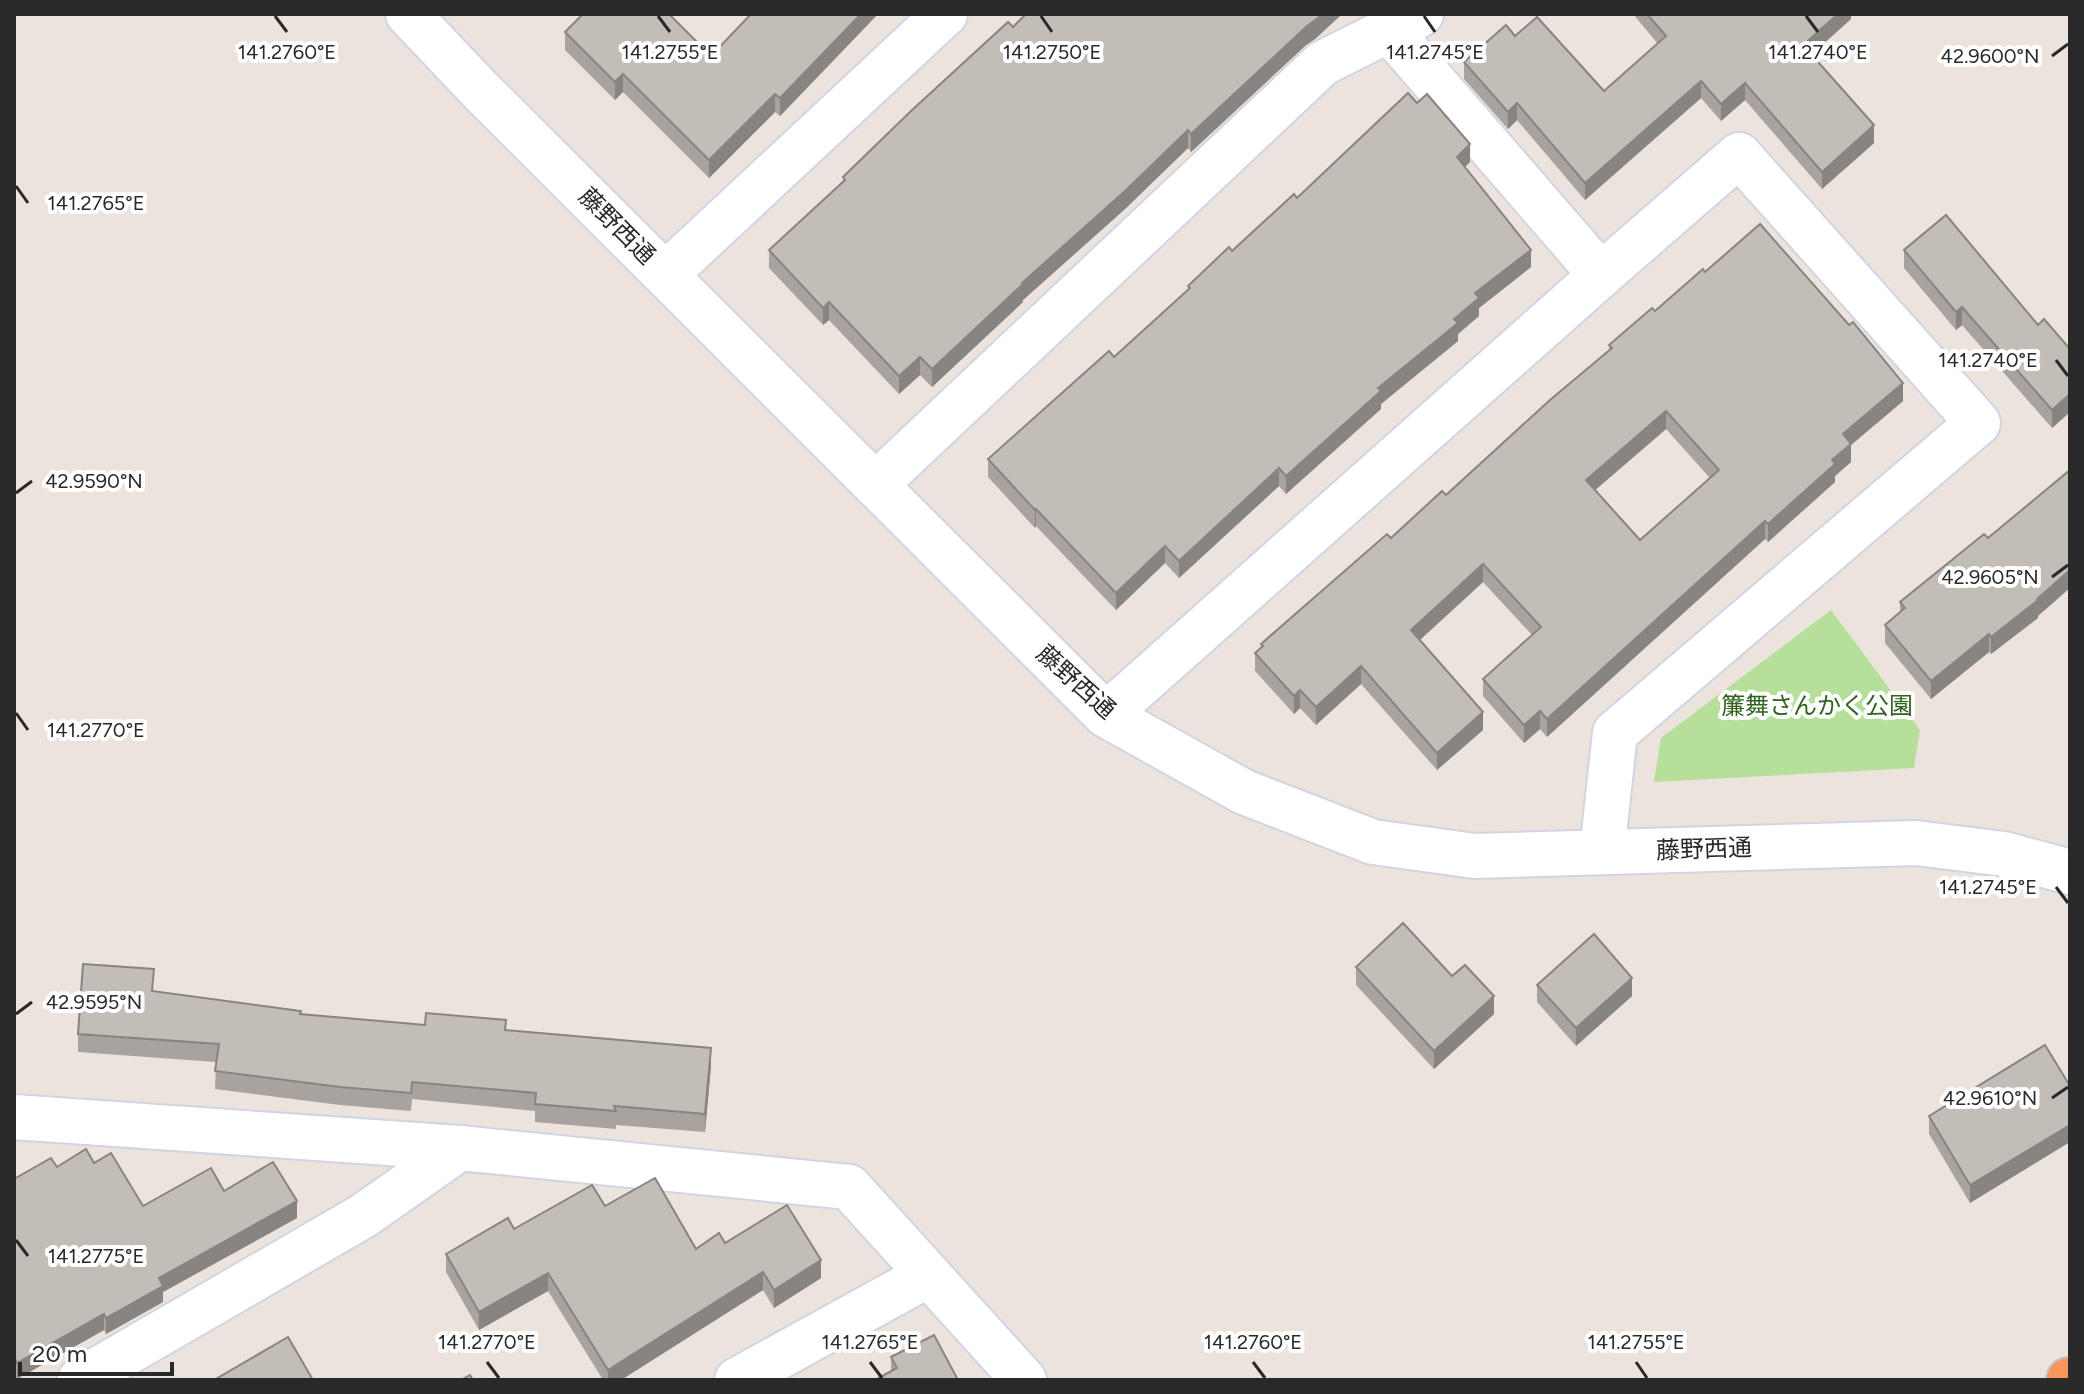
<svg xmlns="http://www.w3.org/2000/svg" width="2084" height="1394" font-family="Figtree,'Noto Sans JP',sans-serif">
<style>
.green{fill:#b6e09a}
.lines{fill:none;stroke-linecap:round;stroke-linejoin:round}
.minor-casing{stroke:#d1d5e2;stroke-width:48}
.highway-casing{stroke:#c3c3c3;stroke-width:48}
.minor{stroke:#fff;stroke-width:44}
.highway{stroke:#f7955a;stroke-width:44}
.wall{fill:#a8a39e;fill-rule:evenodd}
.shaded-wall{fill:#888481}
.building{fill:#c3bdb8;stroke:#888481;stroke-width:2;fill-rule:evenodd}
.ticks{fill:none;stroke:#292929;stroke-width:3}
.labels{text-anchor:middle;stroke-width:8;stroke-linejoin:round;paint-order:stroke}
.street-label{font-size:24px;fill:#292929;stroke:#fff}
.park-label{font-size:24px;fill:#30631d;stroke:#fff}
.ticks-label{font-size:20px;text-anchor:middle;fill:#292929;stroke:#fff;stroke-width:8;stroke-linejoin:round;paint-order:stroke}
</style>
<rect width="100%" height="100%" fill="#ebe3dc"/>
<path class="green" d="M1831 610 1920 730 1914 768 1654 782 1661 738Z"/>
<g class="lines">
<g class="minor-casing">
<g id="minor">
<path d="M408 14 479 89 1106 715 1244 792 1373 842 1475 856 1916 843 2004 854 2070 872"/>
<path d="M1389 30 1601 275"/>
<path d="M666 274 945 14"/>
<path d="M875 485 1323 63 1421 14"/>
<path d="M1106 715 1601 275 1739 155 1978 423 1615 733 1602 852"/>
<path d="M14 1117 460 1148 849 1187 1024 1380"/>
<path d="M80 1380 363 1216 460 1148"/>
<path d="M737 1380 928 1275"/>
</g>
</g>
<g class="highway-casing">
<path id="highway" d="M2069 1380H2070"/>
</g>
<use href="#minor" class="minor"/>
<use href="#highway" class="highway"/>
</g>
<g class="wall">
<path d="M751 14H878L780 116 775 112 709 178 623 92 615 100 565 50V32L711 56Z"/>
<path d="M1026 14H1342L1315 39 1306 45 1191 152 1188 148 1125 209 1023 300V302L932 387 920 375 899 394 829 320 823 325 769 268V250L843 182V177Z"/>
<path d="M1633 14H1851V19L1812 54 1874 143 1822 189 1745 100 1721 121 1701 98 1585 200 1517 120 1508 129 1464 79V62L1515 36 1604 91 1658 44Z"/>
<path d="M1470 162 1465 167 1531 267 1479 308V316L1458 334V341L1381 404V409L1286 494 1279 486 1179 578 1165 563 1116 610 1036 526 1035 528 988 477V459L1114 357 1188 290V286L1232 251 1297 198Z"/>
<path d="M1904 250 2038 325 2070 349V412L2052 428 1962 325 1956 330 1904 268Z"/>
<path d="M1705 272 1903 401 1851 445V462L1835 476V482L1768 542 1765 539 1547 737 1540 729 1524 743 1483 696V679L1532 635 1483 582 1420 640 1483 730 1437 770 1361 684 1316 725 1300 708 1294 714 1255 671V653L1261 647V644L1391 538 1446 495 1609 350V345ZM1666 429 1710 478 1640 540 1595 490Z"/>
<path d="M1900 602 2038 616V618L1991 654 1989 652 1931 699 1885 643V625L1900 613Z"/>
<path d="M1356 967 1452 976 1494 1014 1434 1069 1356 985Z"/>
<path d="M1537 985 1632 996 1576 1046 1537 1002Z"/>
<path d="M153 992 301 1014 425 1025 506 1030 711 1066 705 1132 616 1125V1129L535 1122V1111L412 1099 411 1111 340 1105 215 1089 216 1062 78 1052V1034Z"/>
<path d="M2070 1086 1970 1203 1929 1134V1116Z"/>
<path d="M57 1167 143 1206 224 1191 297 1218 163 1292V1302L106 1334 104 1330 17 1379 14 1373V1179Z"/>
<path d="M605 1206 696 1249 725 1243 821 1278 774 1308 763 1290 621 1380H603L548 1291 479 1330 446 1272V1254L514 1229Z"/>
<path d="M891 1357 958 1380 891 1371Z"/>
</g>
<g class="shaded-wall">
<path d="M861 14H878L780 116V98Z"/>
<path d="M1323 14H1342L1315 39 1306 45 1191 152V134L1306 27Z"/>
<path d="M1838 14H1851V19L1803 62V45Z"/>
<path d="M623 74V92L615 100V82Z"/>
<path d="M1701 81V98L1585 200V183Z"/>
<path d="M1745 83V100L1721 121V104Z"/>
<path d="M775 94V112L709 178V160Z"/>
<path d="M1517 103V120L1508 129V112Z"/>
<path d="M1874 125V143L1822 189V172Z"/>
<path d="M1188 130V148L1125 209 1023 300V302L932 387V369L1022 283Z"/>
<path d="M1470 144V162L1457 174V157Z"/>
<path d="M1531 250V267L1479 308V316L1458 334V341L1381 404V409L1286 494V476L1378 388 1454 319 1475 293Z"/>
<path d="M829 302V320L823 325V308Z"/>
<path d="M1962 307V325L1956 330V312Z"/>
<path d="M920 357V375L899 394V376Z"/>
<path d="M1903 383V401L1851 445V462L1835 476V482L1768 542V524L1832 460 1843 434Z"/>
<path d="M2070 394V412L2052 428V410Z"/>
<path d="M1666 411V429L1586 498V480Z"/>
<path d="M1279 468V486L1179 578V561Z"/>
<path d="M1036 509V526L1035 528V510Z"/>
<path d="M1765 521V539L1547 737V719Z"/>
<path d="M1165 546V563L1116 610V593Z"/>
<path d="M1483 564V582L1411 648V630Z"/>
<path d="M2070 570V588L2038 616V618L1991 654V637Z"/>
<path d="M1989 634V652L1931 699V681Z"/>
<path d="M1361 666V684L1316 725V707Z"/>
<path d="M1300 690V708L1294 714V696Z"/>
<path d="M1540 711V729L1524 743V725Z"/>
<path d="M1483 712V730L1437 770V753Z"/>
<path d="M1632 978V996L1576 1046V1028Z"/>
<path d="M1494 996V1014L1434 1069V1051Z"/>
<path d="M711 1048V1066L705 1132V1114Z"/>
<path d="M2070 1125V1142L1970 1203V1185Z"/>
<path d="M297 1201V1218L163 1292V1302L106 1334V1318L159 1278Z"/>
<path d="M821 1260V1278L774 1308V1290Z"/>
<path d="M763 1272V1290L621 1380H608V1370Z"/>
<path d="M548 1273V1291L479 1330V1312Z"/>
<path d="M104 1314V1330L17 1379V1363Z"/>
</g>
<g class="building">
<path d="M583 14H669L711 56 751 14H861L780 98 775 94 709 160 623 74 615 82 565 32Z"/>
<path d="M1026 14H1323L1306 27 1191 134 1188 130 1125 191 1022 283 1023 284 932 369 920 357 899 376 829 302 823 308 769 250 845 180 843 177 911 111 1008 22 1013 27Z"/>
<path d="M1647 14H1838L1803 45 1874 125 1822 172 1745 83 1721 104 1701 81 1585 183 1517 103 1508 112 1464 62 1506 25 1515 36 1537 17 1604 91 1666 36Z"/>
<path d="M1408 93 1417 103 1427 94 1470 144 1457 157 1531 250 1475 293 1479 298 1454 319 1458 323 1378 388 1381 391 1286 476 1279 468 1179 561 1165 546 1116 593 1036 509 1035 510 988 459 1109 351 1114 357 1190 288 1188 286 1229 247 1232 251 1294 194 1297 198Z"/>
<path d="M1946 215 2038 325 2044 319 2070 349V394L2052 410 1962 307 1956 312 1904 250Z"/>
<path d="M1760 224 1849 325 1853 322 1903 383 1843 434 1851 444 1832 460 1835 464 1768 524 1765 521 1547 719 1540 711 1524 725 1483 679 1541 627 1483 564 1411 630 1483 712 1437 753 1361 666 1316 707 1300 690 1294 696 1255 653 1263 646 1261 644 1387 534 1391 538 1442 491 1446 495 1550 400 1612 348 1609 345 1652 308 1655 311 1703 269 1705 272ZM1666 411 1719 470 1640 540 1586 480Z"/>
<path d="M2070 470V570L2037 599 2038 600 1991 637 1989 634 1931 681 1885 625 1905 608 1900 602 1984 534 1988 538Z"/>
<path d="M1403 923 1452 976 1465 965 1494 996 1434 1051 1356 967Z"/>
<path d="M1594 934 1632 978 1576 1028 1537 985Z"/>
<path d="M83 964 154 969 152 991 301 1011 300 1014 425 1025 426 1013 506 1020 505 1030 711 1048 705 1114 614 1106 616 1111 535 1104 536 1093 412 1082 411 1093 340 1087 215 1071 219 1044 78 1034Z"/>
<path d="M2045 1045 2070 1086V1125L1970 1185 1929 1116Z"/>
<path d="M86 1149 94 1163 111 1153 143 1206 211 1168 224 1191 273 1162 297 1201 159 1278 163 1286 106 1318 104 1314 17 1363 14 1357V1179L51 1158 57 1167Z"/>
<path d="M655 1178 696 1249 719 1233 725 1243 787 1205 821 1260 774 1290 763 1272 608 1370 548 1273 479 1312 446 1254 508 1218 514 1229 592 1185 605 1206Z"/>
<path d="M934 1335 958 1380H875L897 1368 891 1357Z"/>
<path d="M288 1337 313 1380H214Z"/>
<path d="M470 1375 473 1380H461Z"/>
</g>
<path class="ticks" d="M275 16 287 32M658 16 670 32M1041 16 1052 32M1424 16 1435 32M1806 16 1818 32M2052 56 2068 44M16 186 28 203M2056 360 2068 376M16 493 32 481M2052 577 2068 565M16 713 28 730M2056 887 2068 903M16 1014 32 1002M2052 1098 2068 1087M16 1240 28 1256M487 1362 499 1378M870 1362 882 1378M1253 1362 1265 1378M1636 1362 1647 1378"/>
<g class="labels">
<g class="street-label">
<text transform="translate(617 226) rotate(45)" y="8">藤野西通</text>
<text transform="translate(1076 682) rotate(42)" y="8">藤野西通</text>
<text transform="translate(1704 849) rotate(-2)" y="8">藤野西通</text>
</g>
<g class="park-label">
<text x="1817" y="714">簾舞さんかく公園</text>
</g>
</g>
<g class="ticks-label">
<text x="287" y="59">141.2760°E</text>
<text x="670" y="59">141.2755°E</text>
<text x="1052" y="59">141.2750°E</text>
<text x="1435" y="59">141.2745°E</text>
<text x="1818" y="59">141.2740°E</text>
<text x="1990" y="63">42.9600°N</text>
<text x="96" y="210">141.2765°E</text>
<text x="1988" y="367">141.2740°E</text>
<text x="94" y="488">42.9590°N</text>
<text x="1990" y="584">42.9605°N</text>
<text x="96" y="737">141.2770°E</text>
<text x="1988" y="894">141.2745°E</text>
<text x="94" y="1009">42.9595°N</text>
<text x="1990" y="1105">42.9610°N</text>
<text x="96" y="1263">141.2775°E</text>
<text x="487" y="1349">141.2770°E</text>
<text x="870" y="1349">141.2765°E</text>
<text x="1253" y="1349">141.2760°E</text>
<text x="1636" y="1349">141.2755°E</text>
</g>
<rect width="2084" height="1394" fill="none" stroke="#292929" stroke-width="32"/>
<path d="M20 1362v12h152v-12" fill="none" stroke="#292929" stroke-width="4"/>
<text x="32" y="1362" font-size="24" fill="#292929" stroke="#ffffff" stroke-width="6" paint-order="stroke">20 m</text>
</svg>
